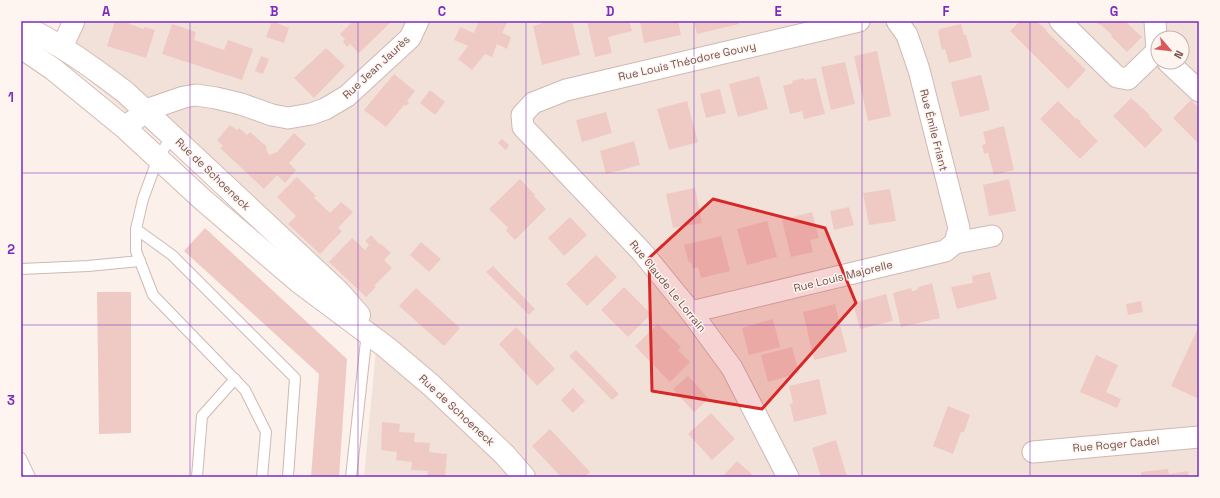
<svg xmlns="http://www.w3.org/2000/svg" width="1220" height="498" font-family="'Space Grotesk',sans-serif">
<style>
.residential{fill:#f2e1d9;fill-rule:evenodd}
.building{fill:#efcac4}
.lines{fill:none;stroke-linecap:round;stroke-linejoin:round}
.service-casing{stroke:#cfb8b3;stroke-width:12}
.minor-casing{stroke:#cfb8b3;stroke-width:23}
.secondary-casing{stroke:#d4b9b3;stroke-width:24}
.service{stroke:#fff;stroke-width:10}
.minor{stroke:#fff;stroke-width:21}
.secondary{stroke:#fff;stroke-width:22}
.marked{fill:#d62828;fill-opacity:0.2;stroke:#d62828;stroke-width:3;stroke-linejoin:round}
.grid{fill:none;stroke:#7b2cbf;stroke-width:1;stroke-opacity:0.55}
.labels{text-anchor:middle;stroke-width:3;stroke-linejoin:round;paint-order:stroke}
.street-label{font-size:11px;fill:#74534f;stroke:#fef5f0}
.neatline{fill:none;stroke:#7b2cbf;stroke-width:1.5}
.grid-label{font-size:13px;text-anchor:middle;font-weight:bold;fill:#7b2cbf}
</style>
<rect width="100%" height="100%" fill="#fbf0ea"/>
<path class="residential" d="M77 21H1199V477H364L378 329 55 51ZM1158 38H1182V62H1158Z"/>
<g class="building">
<path d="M115 21H124L129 23V24L144 29V27L155 30 146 58 107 46Z"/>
<path d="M272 21 289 28 284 43 266 37Z"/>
<path d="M353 21H392L359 53 350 44 347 47 343 42 345 39 340 34Z"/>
<path d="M474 21H508L502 33 511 37 507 49 497 44 492 57 485 54 472 70 458 59 468 46 454 40 460 27 474 33 478 23Z"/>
<path d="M550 21H572L580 55 542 65 533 26Z"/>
<path d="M587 21H629L632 31 608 37 612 53 595 57Z"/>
<path d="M640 21H678L681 35 644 43Z"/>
<path d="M694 21H738L739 24 697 34Z"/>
<path d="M1020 21H1036L1047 30 1046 31 1086 70 1068 89 1010 31Z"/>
<path d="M1094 21H1127L1126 22 1142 37 1127 52 1111 36 1112 35 1100 24 1099 25Z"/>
<path d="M172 24 196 32 194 40 224 50 228 40 253 49 242 80 162 54Z"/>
<path d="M961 24 964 35H966L972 57 949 63 945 49 942 50 938 32 940 29Z"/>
<path d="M326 48 345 66 314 98 294 78Z"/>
<path d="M877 51 891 116 868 121 854 56Z"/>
<path d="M261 56 269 59 263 74 255 71Z"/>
<path d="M845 62 855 104 831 110 821 67Z"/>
<path d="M394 74 415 91 407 101 409 103 406 106 404 105 386 127 364 110Z"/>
<path d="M981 75 990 110 960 117 951 82Z"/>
<path d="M759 76 768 109 738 117 729 84Z"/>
<path d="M804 78V80L816 78 825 114 804 119 802 111 790 114 783 86 793 83 792 81Z"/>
<path d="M720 89 726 113 706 118 700 94Z"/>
<path d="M430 90 445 102 435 115 420 103Z"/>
<path d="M1131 98 1150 115 1149 116 1163 130 1145 148 1113 116Z"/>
<path d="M1191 100 1199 108V144L1173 118Z"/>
<path d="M687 101 698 142 669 150 657 109Z"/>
<path d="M1058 101 1076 119 1077 118 1081 122 1080 123 1098 141 1080 159 1040 119Z"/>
<path d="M606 112 612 133 582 142 576 120Z"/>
<path d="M230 125 237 130 239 128 247 135 250 132 267 147 266 149 269 155 277 152 294 133 306 144 289 163 296 170 285 183 277 175 264 189 220 148 223 146 217 140Z"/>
<path d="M1004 126 1014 170 994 175 988 153 984 154 982 145 986 144 983 132Z"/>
<path d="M502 139 509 145 506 150 498 143Z"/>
<path d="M634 141 640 165 606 174 600 151Z"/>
<path d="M297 177 316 196 314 198 330 213 341 202 353 212 338 228 342 231 320 254 288 224 296 216 277 197Z"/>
<path d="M520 179 535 195 534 196 546 209 515 240 506 231 508 228 489 209Z"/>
<path d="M1009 179 1016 211 989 216 983 185Z"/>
<path d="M695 188 702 223 673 228 666 194Z"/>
<path d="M890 189 896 221 869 225 863 193Z"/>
<path d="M849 207 854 225 834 230 830 211Z"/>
<path d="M812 212 819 238 810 240 813 252 791 257 782 220Z"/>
<path d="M570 217 587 235 564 256 548 238Z"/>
<path d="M767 221 777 257 747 265 737 229Z"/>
<path d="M205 228 347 359 339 477H311L319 374 184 251Z"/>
<path d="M371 235 380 245V243L391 253 384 260 392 268 374 286 376 287 366 297 329 262 352 238 365 250 369 245 365 241Z"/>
<path d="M721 236 730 271 701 278 698 267 693 269 691 262 689 263 684 245Z"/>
<path d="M421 242 441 259 429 272 410 255Z"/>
<path d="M596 255 617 277 587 306 566 284Z"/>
<path d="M493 266 535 309 529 315 486 272Z"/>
<path d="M990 272 997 299 957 309 951 287 973 283 972 276Z"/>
<path d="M932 283 940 318 901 327 893 293 911 288 912 291 917 290 919 287Z"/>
<path d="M624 287 651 314 628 337 601 310Z"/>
<path d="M416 288 460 328 444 346 399 306Z"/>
<path d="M97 292H131V433L99 434Z"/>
<path d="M886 294 893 321 860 329 853 303Z"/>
<path d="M1141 301 1143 312 1128 315 1126 304Z"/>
<path d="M835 304 847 352 814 360 803 312Z"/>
<path d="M773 319 780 347 749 355 742 328Z"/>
<path d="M658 324 681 347 678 350 690 362 670 382 635 346Z"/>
<path d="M1199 326V383L1197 387H1199V399L1171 386Z"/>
<path d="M516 327 555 369 537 386 499 344Z"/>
<path d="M792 347 799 373 768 382 761 355Z"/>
<path d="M576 350 619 394 612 400 569 356Z"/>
<path d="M1096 355 1118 365 1106 392 1121 399 1117 408 1080 392Z"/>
<path d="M688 376 709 399 694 412 673 389Z"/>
<path d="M819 379 827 414 794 422 790 404 793 403 789 386Z"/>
<path d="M573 388 585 401 573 413 561 400Z"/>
<path d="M948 406 970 415 964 432H961L953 454 933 446Z"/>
<path d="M711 413 735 439 712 460 688 434Z"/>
<path d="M382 422 400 424 399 432 415 433 414 442 430 443 429 452 447 454 445 477H427L428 471 411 470 412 462 396 460 397 452 381 450Z"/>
<path d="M550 429 590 472 584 477H561L532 446Z"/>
<path d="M836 440 847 477H821L812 448Z"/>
<path d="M737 461 755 477H722Z"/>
<path d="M1168 469 1169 474 1188 471 1189 477H1141V472Z"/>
</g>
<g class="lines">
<g class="service-casing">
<g id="service">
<path d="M172 136 158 158 143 199 136 229V251L153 295 245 390 266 432 262 477"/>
<path d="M136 229 172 255 295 378 288 477"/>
<path d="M21 269 88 266 140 261"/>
<path d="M21 458 30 477"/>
<path d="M197 477 202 416 235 379"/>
<path d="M351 477 367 332"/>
</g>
</g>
<g class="minor-casing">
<g id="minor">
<path d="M897 21 907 35 919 70 959 228 955 243"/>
<path d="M1060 21 1117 77 1128 79 1157 51 1155 21"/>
<path d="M62 47 74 21"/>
<path d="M1168 62 1199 91"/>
<path d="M124 127 152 108 184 97 196 95 216 98 241 104 272 115 288 118 311 114 325 109 347 96 410 38 418 21"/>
<path d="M691 312 945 251 955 243 992 236"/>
<path d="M1033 452 1199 437"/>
<path d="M788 477 732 368 691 312 642 252 523 127 522 115 533 103 566 90 859 21"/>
</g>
</g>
<g class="secondary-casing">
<g id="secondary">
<path d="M21 25C59 43 92 67 125 92L339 292 359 315"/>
<path d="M21 47 53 69 124 127 202 199 299 282 386 347 431 385 505 455 524 477"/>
</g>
</g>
<use href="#service" class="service"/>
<use href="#minor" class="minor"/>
<use href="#secondary" class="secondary"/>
</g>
<path class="marked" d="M713 199 825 228 856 303 762 409 652 391 649 258Z"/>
<path class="grid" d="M190 21V477M358 21V477M526 21V477M694 21V477M862 21V477M1030 21V477M21 173H1199M21 325H1199"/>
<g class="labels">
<g class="street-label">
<text transform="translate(687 61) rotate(-13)" y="4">Rue Louis Théodore Gouvy</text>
<text transform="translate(376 67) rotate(-43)" y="4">Rue Jean Jaurès</text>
<text transform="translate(934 130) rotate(76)" y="4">Rue Émile Friant</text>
<text transform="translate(213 174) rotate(44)" y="4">Rue de Schoeneck</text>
<text transform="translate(843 276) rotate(-14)" y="4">Rue Louis Majorelle</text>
<text transform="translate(668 286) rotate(51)" y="4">Rue Claude Le Lorrain</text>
<text transform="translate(457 410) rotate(43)" y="4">Rue de Schoeneck</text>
<text transform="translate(1116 444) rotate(-5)" y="4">Rue Roger Cadel</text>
</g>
</g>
<rect width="1220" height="498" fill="none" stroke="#fef5f0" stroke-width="44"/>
<g transform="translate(1170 50) rotate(118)"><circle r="19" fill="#fef5f0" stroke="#c7b4b0"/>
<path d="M0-3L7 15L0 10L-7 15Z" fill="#db595c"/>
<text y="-6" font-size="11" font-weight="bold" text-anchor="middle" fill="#74534f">N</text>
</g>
<rect x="22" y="22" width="1176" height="454" class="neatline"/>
<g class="grid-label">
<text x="106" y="16">A</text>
<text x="274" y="16">B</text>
<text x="442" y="16">C</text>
<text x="610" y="16">D</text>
<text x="778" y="16">E</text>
<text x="946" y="16">F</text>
<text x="1114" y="16">G</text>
<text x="11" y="102">1</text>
<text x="11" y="254">2</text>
<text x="11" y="405">3</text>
</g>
</svg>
